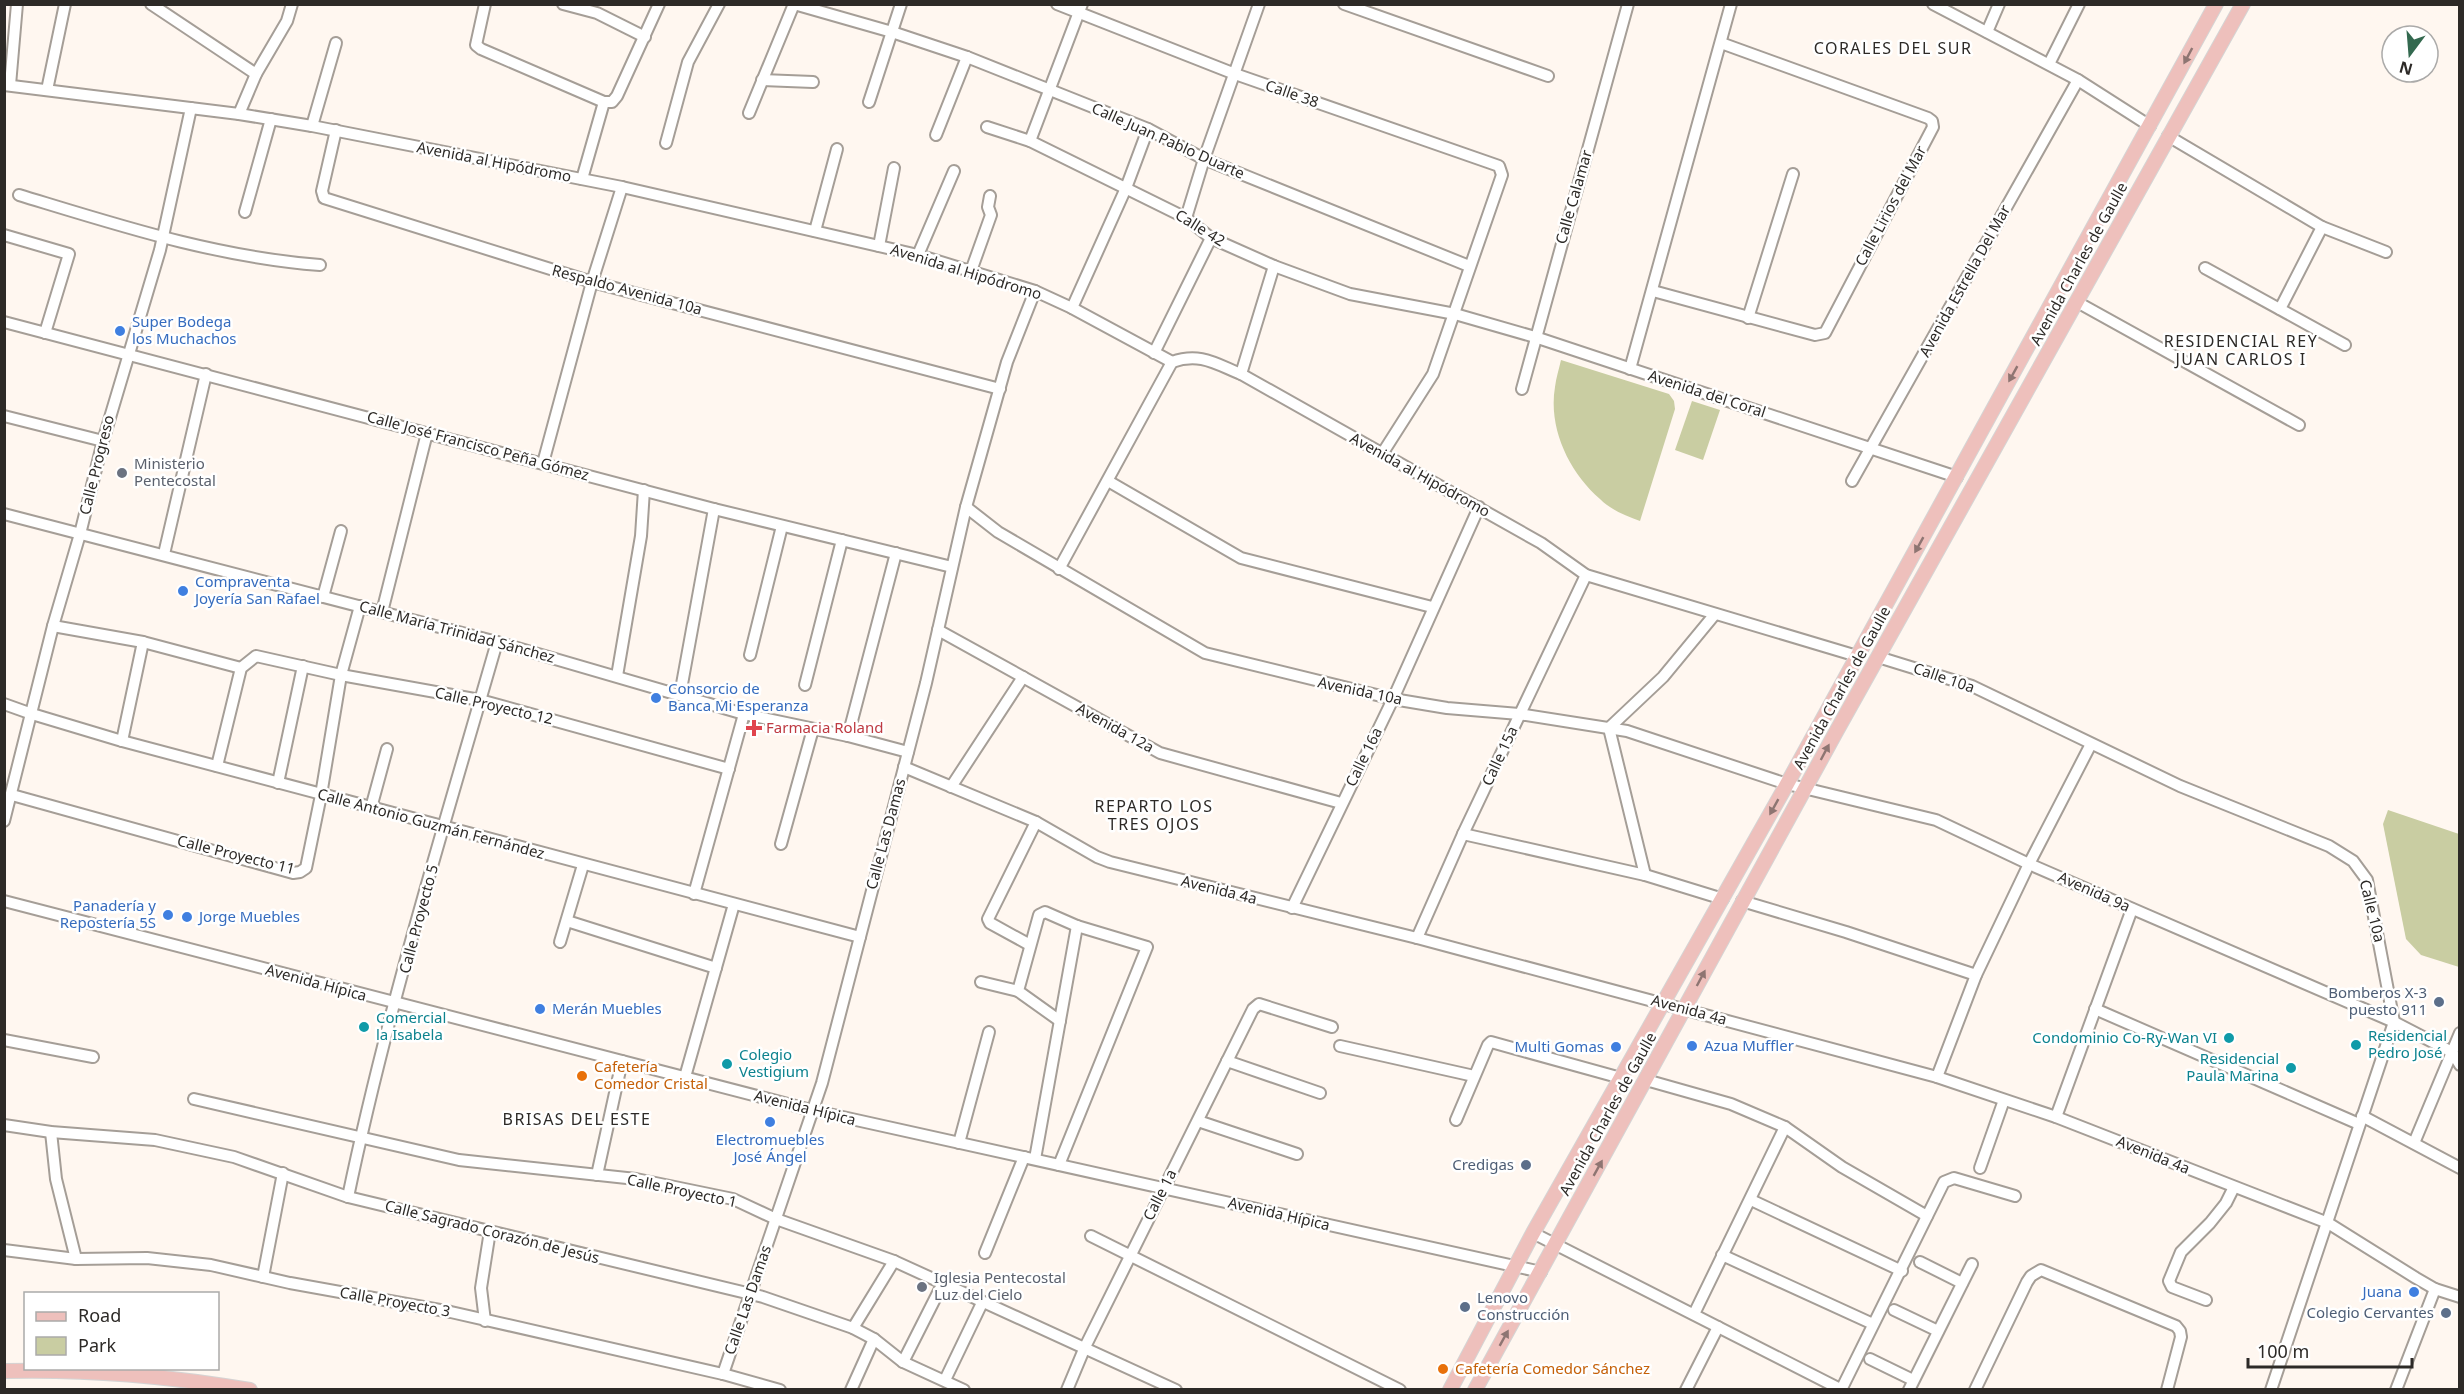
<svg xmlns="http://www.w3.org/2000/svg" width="2464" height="1394" font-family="'Noto Sans',sans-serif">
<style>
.green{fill:#c9cda2}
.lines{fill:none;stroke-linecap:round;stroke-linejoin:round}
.minor-casing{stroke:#a59e97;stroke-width:14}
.major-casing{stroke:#d5d4d4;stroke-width:16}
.minor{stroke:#fff;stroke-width:10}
.major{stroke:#eec0bc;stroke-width:14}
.oneway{fill:#8e7572}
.shop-dot{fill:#3f7fe0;stroke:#fff;stroke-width:2}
.worship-dot{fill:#6b7280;stroke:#fff;stroke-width:2}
.health-dot{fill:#e0444e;stroke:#fff;stroke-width:2}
.service-dot{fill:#5c6f8a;stroke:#fff;stroke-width:2}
.culture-dot{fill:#0f9aa8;stroke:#fff;stroke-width:2}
.food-dot{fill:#e8710a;stroke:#fff;stroke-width:2}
.labels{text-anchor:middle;stroke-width:5;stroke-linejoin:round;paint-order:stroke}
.street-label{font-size:15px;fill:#2d2a27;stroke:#fff}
.shop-label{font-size:15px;fill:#366cbe;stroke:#fff;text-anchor:start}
.worship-label{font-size:15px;fill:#5b616d;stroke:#fff;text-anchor:start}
.health-label{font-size:15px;fill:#be3a42;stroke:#fff;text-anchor:start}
.service-label{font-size:15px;fill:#4e5e75;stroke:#fff;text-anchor:end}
.culture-label{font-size:15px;fill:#0d838f;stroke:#fff;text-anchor:start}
.food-label{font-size:15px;fill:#c56008;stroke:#fff;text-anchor:start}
.neighbourhood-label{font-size:16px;letter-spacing:1.5px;fill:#2d2a27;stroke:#fff}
</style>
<rect width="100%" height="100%" fill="#fff7f0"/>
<g class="green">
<path d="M1561 360 1669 394 1674 401 1675 409 1640 521C1626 516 1611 510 1600 499 1569 472 1548 428 1555 387 1556 378 1559 369 1561 360Z"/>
<path d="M1692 401 1720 410 1703 460 1675 450Z"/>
<path d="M2388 810 2459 834V967L2421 955 2406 939 2383 824Z"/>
</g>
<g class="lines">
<g class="minor-casing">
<g id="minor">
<path d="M151 4 256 74"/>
<path d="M485 4 476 45 481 49 604 102H612L617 96 659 4"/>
<path d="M563 4 597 13 645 37"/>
<path d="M794 4 892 32 967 57 1148 129 1204 159 1469 266"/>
<path d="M1057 4 1235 74 1499 166 1502 175 1433 374 1382 454"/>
<path d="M1344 4 1548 76"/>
<path d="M1933 4 2078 80 2150 126"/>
<path d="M1987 32 1999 4"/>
<path d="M2049 64 2079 4"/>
<path d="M762 80 813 82"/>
<path d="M4 85 239 114 312 126 622 187 918 255 1035 291 1072 308 1172 362C1200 352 1216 364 1241 374L1541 543 1586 575 1857 656"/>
<path d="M10 85 17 4"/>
<path d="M47 90 65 4"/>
<path d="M869 102 901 4"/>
<path d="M749 113 794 4"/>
<path d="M239 114 256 74 287 21 292 4"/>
<path d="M312 126 336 43"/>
<path d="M987 127 1030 141 1186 218 1211 238 1274 266 1350 294 1455 314 1535 337 1957 477"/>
<path d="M336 130 322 191 324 198 592 282 1000 389"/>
<path d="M936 135 967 57"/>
<path d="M2168 136 2322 227 2386 252"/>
<path d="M1030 141 1082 4"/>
<path d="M666 143 688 62 719 4"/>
<path d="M582 179 604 102"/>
<path d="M19 195C118 225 215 257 320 265"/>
<path d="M245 212 271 119"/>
<path d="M1186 218 1204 159 1259 4"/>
<path d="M815 231 837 149"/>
<path d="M4 235 69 254 45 333"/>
<path d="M879 246 894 168"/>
<path d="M918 255 954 171"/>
<path d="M2205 268 2345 345"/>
<path d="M971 271 991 215 988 207 990 196"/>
<path d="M1653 291 1815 335 1825 333 1933 127 1932 121 1928 118 1721 43"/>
<path d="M2077 302 2299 425"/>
<path d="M1072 308 1126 188 1148 129"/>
<path d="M2280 309 2322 227"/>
<path d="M1748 318 1793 174"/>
<path d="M4 322 714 509 952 567"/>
<path d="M1154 353 1211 238"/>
<path d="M1630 369 1731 4"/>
<path d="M1241 374 1274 266"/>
<path d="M1522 389 1628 4"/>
<path d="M4 416 103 441"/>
<path d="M543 463 592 282 622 187"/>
<path d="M1108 481 1241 558 1432 607"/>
<path d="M1852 481 2078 80"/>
<path d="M966 507 998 532 1205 653 1393 699 1447 708 1519 714 1627 731 1787 784 1936 820 2029 864 2394 1022 2452 1052 2460 1065"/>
<path d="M4 514 497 642 744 714 848 736 908 752"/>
<path d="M164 554 206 374"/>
<path d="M1059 569 1172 362"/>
<path d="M323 597 341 531"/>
<path d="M382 612 427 433"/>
<path d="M53 626 143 642 241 668"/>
<path d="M938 630 1160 753 1341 803"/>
<path d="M750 655 782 526"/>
<path d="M1878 657 1972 686 2180 786 2329 846 2353 861 2367 880 2394 1022 2271 1390"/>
<path d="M617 676 641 536 644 490"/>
<path d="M805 685 842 540"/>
<path d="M680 695 714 509"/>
<path d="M4 704 32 714 122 741 860 937"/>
<path d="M848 736 896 553"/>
<path d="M122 741 143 642"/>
<path d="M217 766 241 668 256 656 341 675 480 700 729 769"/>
<path d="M904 767 1036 822 1097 857 1110 862 1417 938 1937 1077 2056 1117 2328 1223 2416 1278 2435 1289 2460 1297"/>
<path d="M278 783 303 666"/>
<path d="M951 787 1023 677"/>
<path d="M12 795 293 873 300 872 306 868 321 795 341 675 360 606"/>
<path d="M371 808 387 749"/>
<path d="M4 821 53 626 80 534 103 441 160 250 191 108"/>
<path d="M1463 834 1645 875 1723 899"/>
<path d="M781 844 813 729"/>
<path d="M1645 875 1609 728 1663 677 1715 614"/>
<path d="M694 894 744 714"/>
<path d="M4 901 811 1110 1541 1272"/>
<path d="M1742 901 1846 932 1976 975"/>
<path d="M1292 908 1393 699 1479 507"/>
<path d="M567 921 716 968"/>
<path d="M1417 938 1463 834 1586 575"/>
<path d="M560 942 583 865"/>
<path d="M1030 945 990 923 988 919 1036 822"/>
<path d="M981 982 1018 991"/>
<path d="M2095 1009 2359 1124"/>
<path d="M4 1040 93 1057"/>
<path d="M1340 1046 1474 1076"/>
<path d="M1227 1061 1320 1093"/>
<path d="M685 1077 734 904"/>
<path d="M1937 1077 1976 975 2029 864 2091 744"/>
<path d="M1646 1080 1731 1104 1785 1127 1842 1167 1927 1216"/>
<path d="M194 1099 459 1160 636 1179 733 1199 776 1219 894 1261 1176 1390"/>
<path d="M2362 1116 2460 1168"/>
<path d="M2056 1117 2132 909"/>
<path d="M1456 1120 1488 1045 1491 1042 1621 1078"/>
<path d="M1198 1121 1297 1154"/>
<path d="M4 1125 51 1132 155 1140 234 1157 348 1197 763 1297 853 1328 874 1339 903 1362 964 1390"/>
<path d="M51 1132 56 1179 76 1259"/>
<path d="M959 1143 989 1032"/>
<path d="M2414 1143 2460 1033"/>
<path d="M1035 1159 1077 926"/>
<path d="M1059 1165 1147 947 1077 926 1045 912 1039 915 1018 991 1060 1021"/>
<path d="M1980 1168 2004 1100"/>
<path d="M597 1175 622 1061"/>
<path d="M348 1197C387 1010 444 826 497 642"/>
<path d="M1751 1200 1902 1271"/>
<path d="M1533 1233 1842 1390"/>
<path d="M1091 1236 1400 1390"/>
<path d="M4 1250 76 1259 147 1258 211 1265 290 1283 451 1312 723 1374 780 1390"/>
<path d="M985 1253 1024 1157"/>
<path d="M1722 1255 1873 1324"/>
<path d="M1920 1262 1962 1283"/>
<path d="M263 1277 283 1173"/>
<path d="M2206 1300 2172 1287 2169 1281 2181 1252 2210 1223 2226 1203 2234 1187"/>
<path d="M1894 1310 1938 1331"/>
<path d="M1694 1314 1785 1127"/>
<path d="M485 1321 481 1288 490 1231"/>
<path d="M853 1328 894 1261"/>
<path d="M1870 1359 1913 1380"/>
<path d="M903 1362 943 1283"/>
<path d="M723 1374 822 1083 926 683 966 507 1007 362 1035 291"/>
<path d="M945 1380 982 1303"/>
<path d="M851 1390 874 1339"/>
<path d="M1067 1390 1085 1347 1253 1009 1259 1004 1332 1027"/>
<path d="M1686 1390 1718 1327"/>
<path d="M1841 1390 1944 1182 1954 1178 2015 1196"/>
<path d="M1909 1390 1972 1264"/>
<path d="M1975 1390 2027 1282 2031 1276 2041 1270 2176 1326 2180 1331 2181 1337 2167 1390"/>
<path d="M2396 1390 2435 1289"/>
</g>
</g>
<g class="major-casing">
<g id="major">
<path d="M4 1371C86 1369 169 1376 250 1390"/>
<path d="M1450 1390 1533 1233 1787 784 2216 4"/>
<path d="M1475 1390 1836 732 2243 4"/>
</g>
</g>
<use href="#minor" class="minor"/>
<use href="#major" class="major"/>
</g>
<defs><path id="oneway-solid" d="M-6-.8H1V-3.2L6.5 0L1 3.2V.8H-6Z" transform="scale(1.5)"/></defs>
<g class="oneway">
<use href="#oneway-solid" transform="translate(2188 56) rotate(118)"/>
<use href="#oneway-solid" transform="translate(2013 374) rotate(119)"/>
<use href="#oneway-solid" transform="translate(1919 545) rotate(119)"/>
<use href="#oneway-solid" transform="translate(1825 752) rotate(-62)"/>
<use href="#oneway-solid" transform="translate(1774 807) rotate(119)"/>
<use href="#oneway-solid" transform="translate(1701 978) rotate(-62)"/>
<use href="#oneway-solid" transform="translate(1598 1168) rotate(-61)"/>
<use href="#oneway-solid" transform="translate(1504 1338) rotate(-61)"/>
</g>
<g class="shop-dot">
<circle cx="120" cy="331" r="6"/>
<circle cx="183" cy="591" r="6"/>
<circle cx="656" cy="698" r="6"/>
<circle cx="168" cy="915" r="6"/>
<circle cx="187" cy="917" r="6"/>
<circle cx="540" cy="1009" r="6"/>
<circle cx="1692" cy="1046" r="6"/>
<circle cx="1616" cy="1047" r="6"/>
<circle cx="770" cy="1122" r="6"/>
<circle cx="2414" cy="1292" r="6"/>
</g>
<g class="worship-dot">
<circle cx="122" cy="473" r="6"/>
<circle cx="922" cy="1287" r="6"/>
</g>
<path class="health-dot" d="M751 719h6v6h6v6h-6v6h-6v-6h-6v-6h6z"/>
<g class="service-dot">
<circle cx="2439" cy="1002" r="6"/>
<circle cx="1526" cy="1165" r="6"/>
<circle cx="1465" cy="1307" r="6"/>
<circle cx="2446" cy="1313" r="6"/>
</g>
<g class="culture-dot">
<circle cx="364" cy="1027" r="6"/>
<circle cx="2229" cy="1038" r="6"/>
<circle cx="2356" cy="1045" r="6"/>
<circle cx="727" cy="1064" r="6"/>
<circle cx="2291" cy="1068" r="6"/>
</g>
<g class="food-dot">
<circle cx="582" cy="1076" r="6"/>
<circle cx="1443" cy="1369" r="6"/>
</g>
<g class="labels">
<g class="street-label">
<text transform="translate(1292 94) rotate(19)" y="5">Calle 38</text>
<text transform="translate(1168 141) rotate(24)" y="5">Calle Juan Pablo Duarte</text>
<text transform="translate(494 162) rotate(11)" y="5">Avenida al Hipódromo</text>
<text transform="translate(1574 197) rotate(-74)" y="5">Calle Calamar</text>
<text transform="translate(1891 206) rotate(-62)" y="5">Calle Lirios del Mar</text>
<text transform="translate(1200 228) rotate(32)" y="5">Calle 42</text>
<text transform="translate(2079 264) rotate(-61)" y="5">Avenida Charles de Gaulle</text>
<text transform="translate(966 272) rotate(17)" y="5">Avenida al Hipódromo</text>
<text transform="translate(1965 281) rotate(-61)" y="5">Avenida Estrella Del Mar</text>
<text transform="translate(627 290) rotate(15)" y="5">Respaldo Avenida 10a</text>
<text transform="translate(1707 394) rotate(18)" y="5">Avenida del Coral</text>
<text transform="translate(478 446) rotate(15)" y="5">Calle José Francisco Peña Gómez</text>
<text transform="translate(97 465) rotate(-76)" y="5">Calle Progreso</text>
<text transform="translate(1420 475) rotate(29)" y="5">Avenida al Hipódromo</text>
<text transform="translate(457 632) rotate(15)" y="5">Calle María Trinidad Sánchez</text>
<text transform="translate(1944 678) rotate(19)" y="5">Calle 10a</text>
<text transform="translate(1842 688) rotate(-61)" y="5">Avenida Charles de Gaulle</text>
<text transform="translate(1360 691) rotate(12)" y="5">Avenida 10a</text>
<text transform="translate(494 706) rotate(13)" y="5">Calle Proyecto 12</text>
<text transform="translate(1115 728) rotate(29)" y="5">Avenida 12a</text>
<text transform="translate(1500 756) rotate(-65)" y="5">Calle 15a</text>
<text transform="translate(1364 757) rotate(-64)" y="5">Calle 16a</text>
<text transform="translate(431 824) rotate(15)" y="5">Calle Antonio Guzmán Fernández</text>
<text transform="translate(886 834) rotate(-75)" y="5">Calle Las Damas</text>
<text transform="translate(236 855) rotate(14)" y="5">Calle Proyecto 11</text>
<text transform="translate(1219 890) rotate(14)" y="5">Avenida 4a</text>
<text transform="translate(2094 892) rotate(24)" y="5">Avenida 9a</text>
<text transform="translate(2372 911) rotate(76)" y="5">Calle 10a</text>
<text transform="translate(419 919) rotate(-75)" y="5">Calle Proyecto 5</text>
<text transform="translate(316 983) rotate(15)" y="5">Avenida Hípica</text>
<text transform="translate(1689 1010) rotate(15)" y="5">Avenida 4a</text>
<text transform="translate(805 1108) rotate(14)" y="5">Avenida Hípica</text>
<text transform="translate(1608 1114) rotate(-61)" y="5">Avenida Charles de Gaulle</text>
<text transform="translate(2153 1155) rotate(22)" y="5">Avenida 4a</text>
<text transform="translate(682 1191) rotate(12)" y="5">Calle Proyecto 1</text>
<text transform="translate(1160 1195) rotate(-63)" y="5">Calle 1a</text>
<text transform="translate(1279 1214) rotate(13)" y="5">Avenida Hípica</text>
<text transform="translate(492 1232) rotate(14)" y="5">Calle Sagrado Corazón de Jesús</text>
<text transform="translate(748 1300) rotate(-71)" y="5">Calle Las Damas</text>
<text transform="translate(395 1302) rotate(10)" y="5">Calle Proyecto 3</text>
</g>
<g class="shop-label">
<text x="132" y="327">Super Bodega<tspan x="132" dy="17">los Muchachos</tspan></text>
<text x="195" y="587">Compraventa<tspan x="195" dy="17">Joyería San Rafael</tspan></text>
<text x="668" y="694">Consorcio de<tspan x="668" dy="17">Banca Mi Esperanza</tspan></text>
<text x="156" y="911" text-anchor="end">Panadería y<tspan x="156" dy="17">Repostería 5S</tspan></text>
<text x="199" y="922">Jorge Muebles</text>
<text x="552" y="1014">Merán Muebles</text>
<text x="1704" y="1051">Azua Muffler</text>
<text x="1604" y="1052" text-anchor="end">Multi Gomas</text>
<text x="770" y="1145" text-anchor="middle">Electromuebles<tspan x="770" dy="17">José Ángel</tspan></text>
<text x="2402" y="1297" text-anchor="end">Juana</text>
</g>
<g class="worship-label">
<text x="134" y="469">Ministerio<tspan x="134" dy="17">Pentecostal</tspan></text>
<text x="934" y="1283">Iglesia Pentecostal<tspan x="934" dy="17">Luz del Cielo</tspan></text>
</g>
<g class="health-label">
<text x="766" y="733">Farmacia Roland</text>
</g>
<g class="service-label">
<text x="2427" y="998">Bomberos X-3<tspan x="2427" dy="17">puesto 911</tspan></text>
<text x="1514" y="1170">Credigas</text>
<text x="1477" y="1303" text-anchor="start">Lenovo<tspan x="1477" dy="17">Construcción</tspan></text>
<text x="2434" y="1318">Colegio Cervantes</text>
</g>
<g class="culture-label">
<text x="376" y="1023">Comercial<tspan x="376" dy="17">la Isabela</tspan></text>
<text x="2368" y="1041">Residencial<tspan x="2368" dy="17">Pedro José</tspan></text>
<text x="2217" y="1043" text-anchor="end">Condominio Co-Ry-Wan VI</text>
<text x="739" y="1060">Colegio<tspan x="739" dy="17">Vestigium</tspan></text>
<text x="2279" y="1064" text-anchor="end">Residencial<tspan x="2279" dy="17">Paula Marina</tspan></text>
</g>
<g class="food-label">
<text x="594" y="1072">Cafetería<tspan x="594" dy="17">Comedor Cristal</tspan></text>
<text x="1455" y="1374">Cafetería Comedor Sánchez</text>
</g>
<g class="neighbourhood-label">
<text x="1893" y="54">CORALES DEL SUR</text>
<text x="2241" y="347">RESIDENCIAL REY<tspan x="2241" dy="18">JUAN CARLOS I</tspan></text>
<text x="1154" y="812">REPARTO LOS<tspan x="1154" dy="18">TRES OJOS</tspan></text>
<text x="577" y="1125">BRISAS DEL ESTE</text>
</g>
</g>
<rect width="2464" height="1394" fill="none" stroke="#2d2a27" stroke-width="12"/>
<rect x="24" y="1292" width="195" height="78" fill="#ffffff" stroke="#abaaa9" stroke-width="1.5"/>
<rect x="36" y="1312" width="30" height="9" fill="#eec0bc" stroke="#abaaa9" stroke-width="1.5"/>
<text x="78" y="1322" font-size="18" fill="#2d2a27">Road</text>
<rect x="36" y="1337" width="30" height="18" fill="#c9cda2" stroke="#abaaa9" stroke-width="1.5"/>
<text x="78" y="1352" font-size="18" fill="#2d2a27">Park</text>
<g transform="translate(2410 54) rotate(196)"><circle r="28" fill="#ffffff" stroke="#abaaa9" stroke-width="1.5"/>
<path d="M0-4.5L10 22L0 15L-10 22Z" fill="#33694f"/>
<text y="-9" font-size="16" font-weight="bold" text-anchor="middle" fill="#2d2a27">N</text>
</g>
<path d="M2248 1358v9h164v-9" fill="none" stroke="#2d2a27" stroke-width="3"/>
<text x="2257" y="1358" font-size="18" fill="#2d2a27" stroke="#ffffff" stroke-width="4.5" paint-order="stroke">100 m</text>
</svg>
